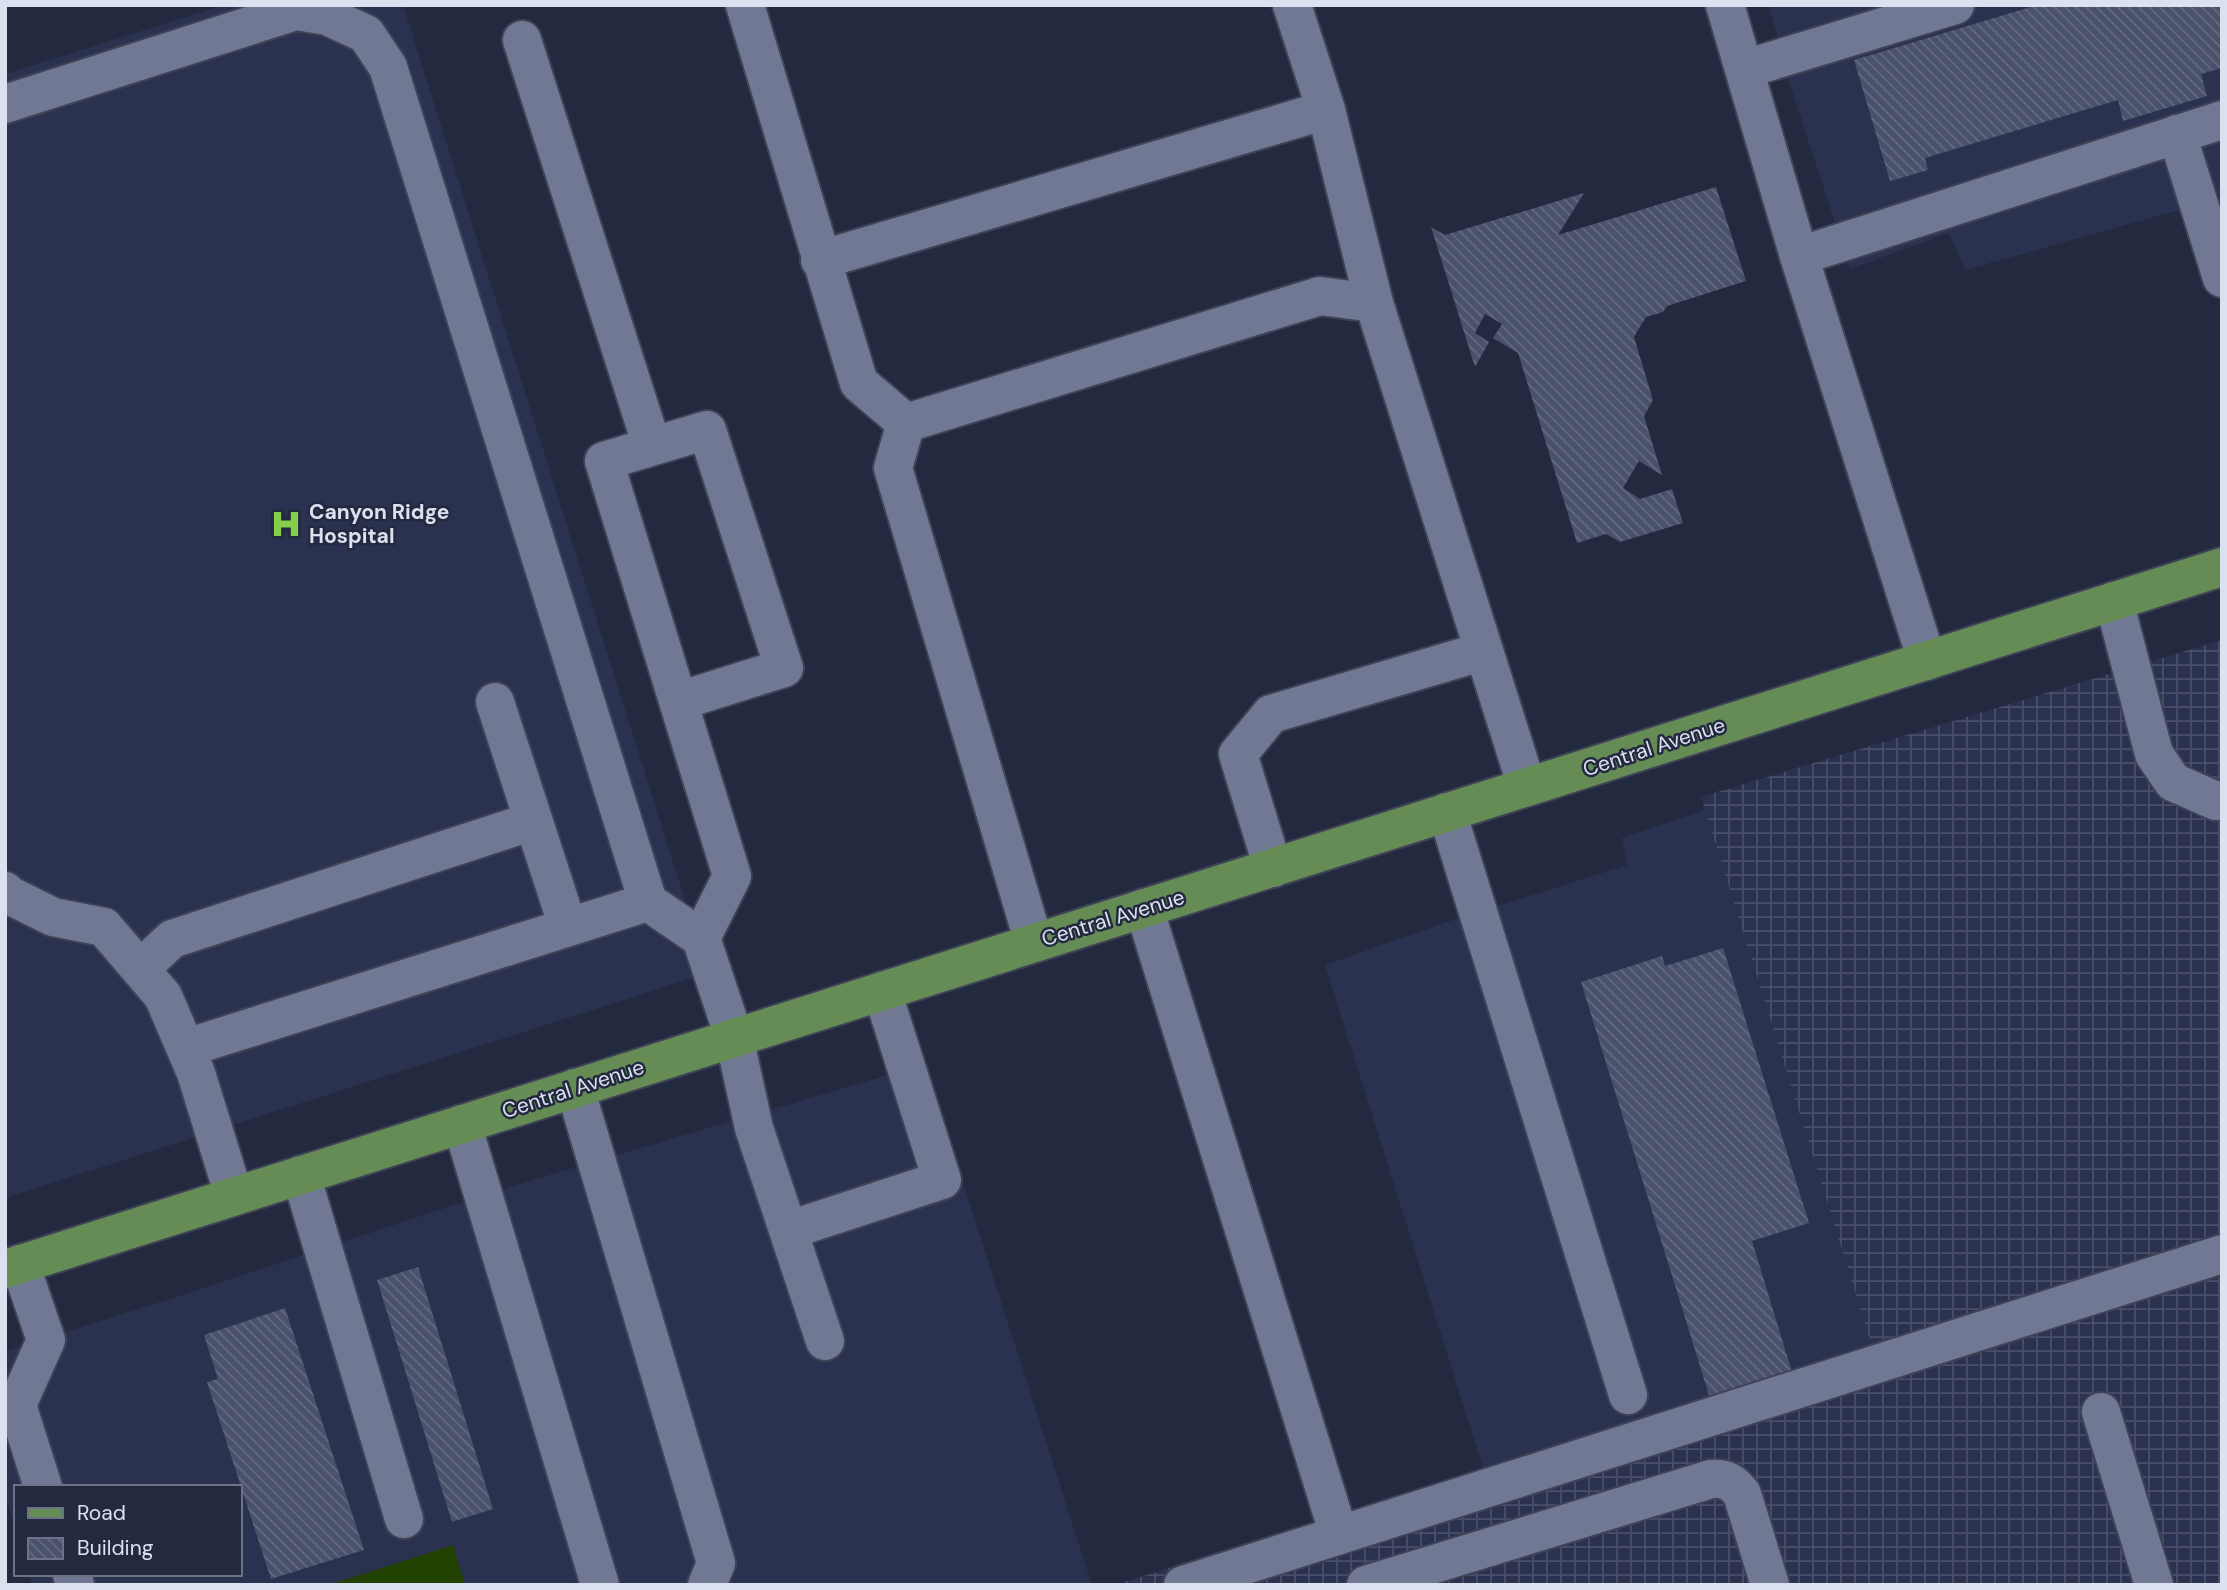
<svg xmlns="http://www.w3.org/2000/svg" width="2227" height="1590" font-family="'DM Sans',sans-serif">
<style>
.built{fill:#2b324f}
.industrial{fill:url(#industrial-grid)}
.green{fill:#214200}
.building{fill:url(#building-back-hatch)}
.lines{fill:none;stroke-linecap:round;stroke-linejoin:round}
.minor-casing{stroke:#3f4356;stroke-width:42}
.major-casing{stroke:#3f4356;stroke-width:42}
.minor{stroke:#707893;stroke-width:38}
.major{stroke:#668c56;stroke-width:38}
.labels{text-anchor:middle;stroke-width:5;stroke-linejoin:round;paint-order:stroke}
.poi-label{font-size:21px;font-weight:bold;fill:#dce1f0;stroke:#23293f;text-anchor:start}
.street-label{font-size:21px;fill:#dce1f0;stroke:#23293f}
</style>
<defs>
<pattern id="industrial-grid" width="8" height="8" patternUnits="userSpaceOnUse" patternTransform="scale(1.75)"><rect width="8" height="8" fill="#2b324f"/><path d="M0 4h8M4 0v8" fill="none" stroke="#494f69"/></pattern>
<pattern id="building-back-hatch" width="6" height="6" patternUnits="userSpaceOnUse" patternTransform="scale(1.75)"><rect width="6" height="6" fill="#4a516a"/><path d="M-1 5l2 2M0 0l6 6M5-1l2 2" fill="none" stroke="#646a80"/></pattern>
</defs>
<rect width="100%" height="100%" fill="#23293f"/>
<g class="built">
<path d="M224 5H403L708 973 5 1198V74Z"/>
<path d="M1768 5H1891L1779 42Z"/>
<path d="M1989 5H2222V198L1965 270 1949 233 1850 269 1785 69Z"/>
<path d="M1705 810 1872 1345 1483 1468 1325 965 1444 923 1627 865 1622 838Z"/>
<path d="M925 1064 1092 1585H32L28 1574H240V1487H16V1530L5 1494V1351L186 1294 499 1190Z"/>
</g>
<path class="industrial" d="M2222 640V1585H1115L1872 1346 1701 797Z"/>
<path class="green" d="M453 1545 465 1585H329Z"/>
<g class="building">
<path d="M2037 5H2222V68L2201 74 2207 96 2123 121 2118 100 1925 158 1928 170 1890 181 1854 60Z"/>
<path d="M1716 187 1746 281 1667 306 1663 312 1646 317 1634 337 1653 400 1644 416 1662 475 1639 461 1623 488 1640 499 1672 489 1683 523 1620 542 1606 534 1577 543 1518 353 1493 338 1502 324 1485 314 1475 333 1489 342 1475 367 1431 227 1445 235 1584 193 1558 235Z"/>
<path d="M1723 948 1809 1223 1752 1241 1795 1382 1713 1408 1581 982 1662 956 1665 966Z"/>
<path d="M418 1267 493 1509 452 1522 377 1280Z"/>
<path d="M285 1308 364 1550 271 1579 207 1382 218 1379 204 1335Z"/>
</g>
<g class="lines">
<g class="minor-casing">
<g id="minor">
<path d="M745 5 859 383 906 423"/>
<path d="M1292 5 1326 110 1374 303"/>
<path d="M1725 5 1799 256"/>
<path d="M522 40 652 446"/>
<path d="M1745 69 1955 5"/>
<path d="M5 104 296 11 327 16 366 34 388 67 648 902 701 938 734 1037 754 1128 825 1341"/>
<path d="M2177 134 2222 278"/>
<path d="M820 260 1326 110"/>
<path d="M2114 601 2154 754 2173 782 2216 801 2222 800"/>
<path d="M1927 661 1799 256 2222 120"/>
<path d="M679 701 784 668 707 430 604 461 732 876 701 938"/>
<path d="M495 702 568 927"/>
<path d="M1447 812 1628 1395"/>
<path d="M1273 868 1238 754 1271 714 1484 651"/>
<path d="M5 891 7 894 53 917 104 927 163 996 196 1073 234 1196"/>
<path d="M1144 908 1339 1535"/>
<path d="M1034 943 893 468 906 423 1320 296 1374 303 1527 787"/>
<path d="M140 969 172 939 533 821"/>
<path d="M186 1048 648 902"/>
<path d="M575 1088 716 1563 707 1585"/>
<path d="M462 1124 600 1585"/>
<path d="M301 1175 404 1519"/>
<path d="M789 1230 942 1180 882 991"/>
<path d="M20 1264 46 1340 17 1405 43 1487"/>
<path d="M2101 1412 2154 1585"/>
<path d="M72 1574 75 1585"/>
<path d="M1183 1585 2222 1254"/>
<path d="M1366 1585 1711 1479C1726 1478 1733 1482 1742 1494L1770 1585"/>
</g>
</g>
<g class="major-casing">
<path id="major" d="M5 1269 2222 567"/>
</g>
<use href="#minor" class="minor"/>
<use href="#major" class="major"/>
</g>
<defs>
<g id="hospital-bare" transform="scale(2.415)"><path d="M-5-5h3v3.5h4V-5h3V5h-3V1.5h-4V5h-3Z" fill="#86cf4b" stroke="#23293f" stroke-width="2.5" paint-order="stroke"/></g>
</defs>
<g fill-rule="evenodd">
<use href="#hospital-bare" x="286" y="524"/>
</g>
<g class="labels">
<g class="poi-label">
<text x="309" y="519">Canyon Ridge<tspan x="309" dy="24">Hospital</tspan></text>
</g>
<g class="street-label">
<text transform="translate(1654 747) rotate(-18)" y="7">Central Avenue</text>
<text transform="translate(1113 918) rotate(-17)" y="7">Central Avenue</text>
<text transform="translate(573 1089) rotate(-18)" y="7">Central Avenue</text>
</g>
</g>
<rect width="2227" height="1590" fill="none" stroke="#dce1f0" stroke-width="14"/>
<rect x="14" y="1485" width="228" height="91" fill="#23293f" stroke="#6d7386" stroke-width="2"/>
<rect x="28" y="1508" width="35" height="10" fill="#668c56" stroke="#6d7386" stroke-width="2"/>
<text x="77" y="1520" font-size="21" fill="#dce1f0">Road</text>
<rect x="28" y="1538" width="35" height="21" fill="url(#building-back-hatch)" stroke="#6d7386" stroke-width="2"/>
<text x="77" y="1555" font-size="21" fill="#dce1f0">Building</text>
</svg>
